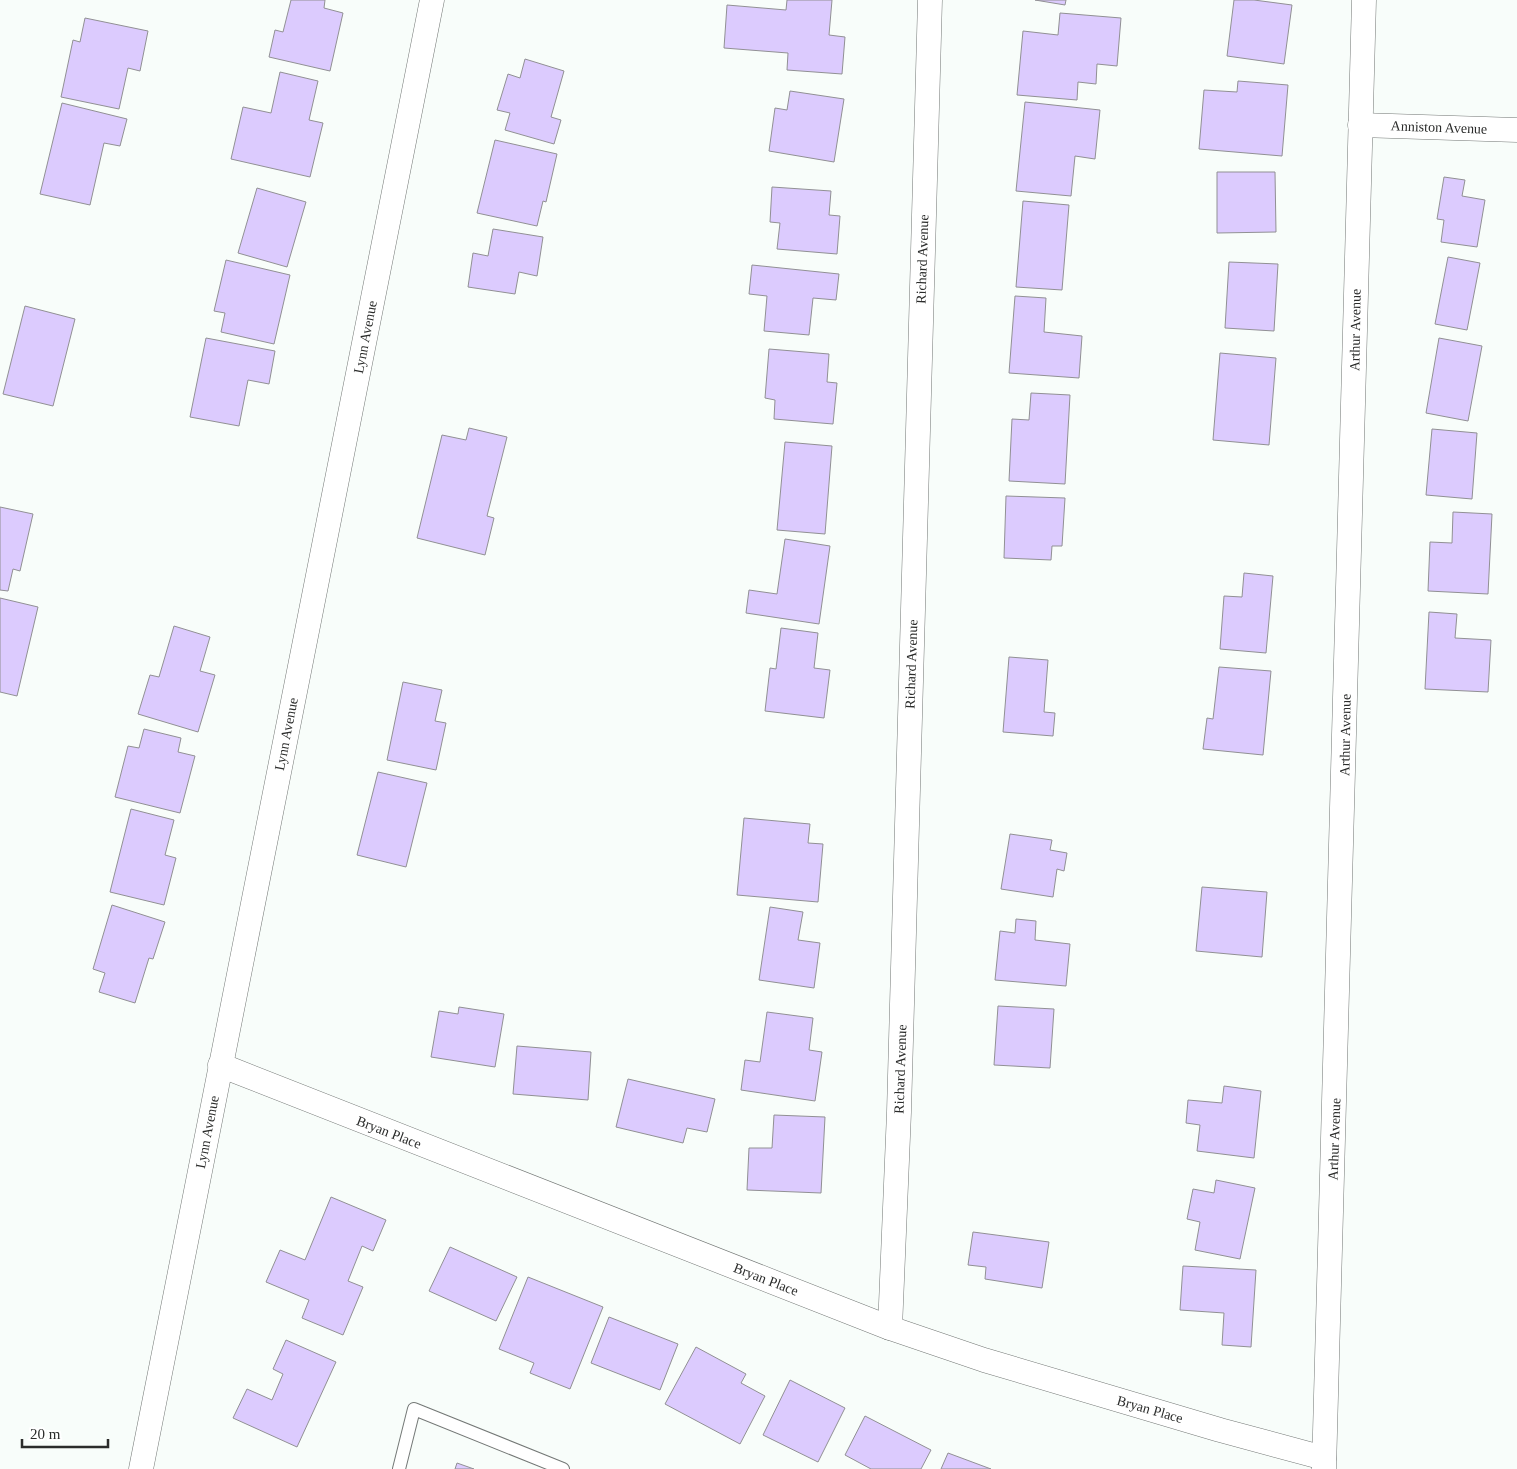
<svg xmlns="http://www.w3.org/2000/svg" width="1517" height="1469" font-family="'Times New Roman',serif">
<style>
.building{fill:#dccbfe;stroke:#919094}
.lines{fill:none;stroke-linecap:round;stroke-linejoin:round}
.service-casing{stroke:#747876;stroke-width:14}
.minor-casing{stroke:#747876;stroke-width:25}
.service{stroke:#fff;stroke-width:12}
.minor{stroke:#fff;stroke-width:24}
.labels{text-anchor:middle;stroke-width:4;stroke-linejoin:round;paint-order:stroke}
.street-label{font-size:14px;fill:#2b2c2b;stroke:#fff}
</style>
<rect width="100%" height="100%" fill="#f8fdfa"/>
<g class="building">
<path d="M291 0H325L324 8 343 13 330 71 269 57 275 30 283 32Z"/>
<path d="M787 0H832L829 35 845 37 842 74 787 70 788 53 724 48 727 5 786 10Z"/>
<path d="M1035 0H1066L1065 5Z"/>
<path d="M1234 0H1254L1292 5 1284 64 1227 56Z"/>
<path d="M1060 13 1121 18 1117 66 1097 64 1096 84 1078 82 1077 100 1017 95 1023 31 1058 35Z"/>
<path d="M85 18 148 31 140 71 128 68 119 109 61 97 73 40 80 42Z"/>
<path d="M525 59 564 71 551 117 561 120 554 144 505 130 510 113 497 110 508 74 520 78Z"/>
<path d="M280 72 318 81 309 120 323 123 310 177 231 159 243 107 271 113Z"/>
<path d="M1238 81 1288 85 1282 156 1199 149 1204 90 1237 92Z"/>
<path d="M790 91 844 99 834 162 769 151 775 108 787 110Z"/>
<path d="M1025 102 1100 110 1095 159 1075 156 1071 196 1016 191Z"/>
<path d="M62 103 127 119 120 146 104 143 90 205 40 194Z"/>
<path d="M495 140 557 154 546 202 543 201 537 226 477 213Z"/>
<path d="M1217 172H1275L1276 232 1217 233Z"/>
<path d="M1444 177 1465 180 1462 196 1485 200 1477 247 1441 242 1444 220 1437 219Z"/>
<path d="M772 187 831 191 829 215 840 216 837 254 777 249 780 223 770 222Z"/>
<path d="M257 188 306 202 287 267 238 253Z"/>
<path d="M1023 201 1069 205 1062 290 1016 287Z"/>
<path d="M493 229 543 237 537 276 519 272 515 294 468 287 473 253 488 256Z"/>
<path d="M1448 257 1480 263 1467 330 1435 324Z"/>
<path d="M226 260 290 275 274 344 221 332 225 313 214 311Z"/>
<path d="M1229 262 1278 264 1274 331 1225 328Z"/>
<path d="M752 265 839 274 836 300 813 298 809 335 764 331 767 296 749 294Z"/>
<path d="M1015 296 1046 298 1044 332 1082 336 1079 378 1009 373Z"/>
<path d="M25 306 75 319 53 406 3 394Z"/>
<path d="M206 338 275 351 269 384 248 380 239 426 190 417Z"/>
<path d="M1439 338 1482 346 1468 421 1426 413Z"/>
<path d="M769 349 829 354 827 382 837 383 833 424 774 419 775 400 765 398Z"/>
<path d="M1220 353 1276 358 1269 445 1213 440Z"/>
<path d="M1031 393 1070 395 1065 484 1009 481 1012 419 1029 420Z"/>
<path d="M469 428 507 437 487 516 494 518 485 555 417 538 442 435 466 440Z"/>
<path d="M1432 429 1477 433 1472 499 1426 495Z"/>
<path d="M785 442 832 446 825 534 777 530Z"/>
<path d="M1006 496 1065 498 1062 546H1052L1051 560 1004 558Z"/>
<path d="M0 507 33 514 20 571 13 569 8 591 0 590Z"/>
<path d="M1453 512 1492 514 1488 594 1428 591 1430 542 1452 543Z"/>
<path d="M785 539 830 546 819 624 746 613 749 590 777 594Z"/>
<path d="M1244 573 1273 576 1266 653 1220 649 1224 596 1242 597Z"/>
<path d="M0 598 38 607 17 696 0 692Z"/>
<path d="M1429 612 1457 614 1455 638 1491 640 1488 692 1425 689Z"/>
<path d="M174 626 210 637 200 671 215 675 198 732 138 714 150 675 159 677Z"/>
<path d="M781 628 818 633 814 668 830 670 824 718 765 711 770 668 776 669Z"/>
<path d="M1009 657 1048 660 1044 712 1055 713 1053 736 1003 732Z"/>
<path d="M1219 667 1271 671 1263 755 1203 749 1207 718 1213 719Z"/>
<path d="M403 682 442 690 435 721 446 723 436 770 387 760Z"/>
<path d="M144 729 181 738 178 752 195 756 180 813 115 797 128 746 139 748Z"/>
<path d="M378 772 427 783 406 867 357 855Z"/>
<path d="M131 809 174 820 165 855 176 858 164 905 110 892Z"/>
<path d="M744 818 810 824 808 843 823 844 818 902 737 895Z"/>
<path d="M1010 834 1052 840 1050 850 1067 853 1064 871 1057 869 1053 897 1001 889Z"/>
<path d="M1202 887 1267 892 1262 957 1196 951Z"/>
<path d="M112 905 165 922 153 959 149 958 135 1003 99 992 105 973 93 969Z"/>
<path d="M770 907 803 912 798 940 820 943 814 988 759 980Z"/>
<path d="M1016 919 1036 921 1035 940 1070 944 1066 986 995 980 1000 931 1015 933Z"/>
<path d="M998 1006 1054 1009 1050 1068 994 1065Z"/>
<path d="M459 1007 504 1014 495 1067 431 1057 439 1011 458 1014Z"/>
<path d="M767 1012 813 1018 809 1050 822 1052 815 1101 741 1090 745 1060 760 1062Z"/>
<path d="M517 1046 591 1052 588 1100 513 1094Z"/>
<path d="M628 1079 715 1099 707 1132 687 1128 683 1143 616 1127Z"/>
<path d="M1224 1086 1261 1091 1254 1158 1197 1151 1200 1125 1186 1123 1188 1100 1222 1103Z"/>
<path d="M774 1115 825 1117 821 1193 747 1190 749 1148H772Z"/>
<path d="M1216 1180 1255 1188 1240 1259 1195 1250 1200 1222 1187 1219 1193 1189 1214 1193Z"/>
<path d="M331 1197 386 1220 373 1251 362 1246 348 1281 363 1287 343 1335 302 1318 309 1300 266 1282 280 1250 305 1260Z"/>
<path d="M973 1232 1049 1242 1042 1288 985 1279 986 1267 968 1265Z"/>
<path d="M450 1247 517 1277 496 1321 429 1291Z"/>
<path d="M1183 1266 1256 1270 1251 1347 1222 1345 1224 1313 1180 1310Z"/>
<path d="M528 1277 603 1307 570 1389 530 1373 534 1363 499 1349Z"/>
<path d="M609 1317 678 1344 660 1390 591 1363Z"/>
<path d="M286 1340 336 1362 297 1447 233 1418 247 1389 272 1400 283 1374 273 1369Z"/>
<path d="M696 1347 746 1374 741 1383 765 1396 740 1444 665 1404Z"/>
<path d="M790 1380 845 1408 818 1462 763 1435Z"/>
<path d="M865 1416 931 1450 921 1469H871L845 1455Z"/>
<path d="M948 1453 991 1469H941Z"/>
<path d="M457 1463 474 1469H455Z"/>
</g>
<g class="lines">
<g class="service-casing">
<path id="service" d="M399 1469 414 1409 563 1469"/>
</g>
<g class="minor-casing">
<g id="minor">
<path d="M1360 125 1517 130"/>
<path d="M220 1065 890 1328 984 1360 1220 1430 1324 1458"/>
<path d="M890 1328 899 1112 930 0"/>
<path d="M141 1469 432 0"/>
<path d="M1324 1469 1364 0"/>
</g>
</g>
<use href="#service" class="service"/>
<use href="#minor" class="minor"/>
</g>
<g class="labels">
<g class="street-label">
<text transform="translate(1439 127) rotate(2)" y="5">Anniston Avenue</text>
<text transform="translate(922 259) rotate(-88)" y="5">Richard Avenue</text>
<text transform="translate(1355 330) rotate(-89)" y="5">Arthur Avenue</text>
<text transform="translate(365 337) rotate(-79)" y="5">Lynn Avenue</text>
<text transform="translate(911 664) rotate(-88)" y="5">Richard Avenue</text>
<text transform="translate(286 734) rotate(-79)" y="5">Lynn Avenue</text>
<text transform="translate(1345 735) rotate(-89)" y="5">Arthur Avenue</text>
<text transform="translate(900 1069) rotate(-88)" y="5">Richard Avenue</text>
<text transform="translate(207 1132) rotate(-79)" y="5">Lynn Avenue</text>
<text transform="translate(389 1132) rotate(21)" y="5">Bryan Place</text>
<text transform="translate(1334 1139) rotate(-88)" y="5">Arthur Avenue</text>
<text transform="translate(766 1279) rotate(21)" y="5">Bryan Place</text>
<text transform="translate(1150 1409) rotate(16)" y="5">Bryan Place</text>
</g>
</g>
<path d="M22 1439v8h86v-8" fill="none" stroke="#2b2c2b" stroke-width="2.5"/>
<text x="30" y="1439" font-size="15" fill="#2b2c2b" stroke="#ffffff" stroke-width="4" paint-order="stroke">20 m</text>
</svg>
